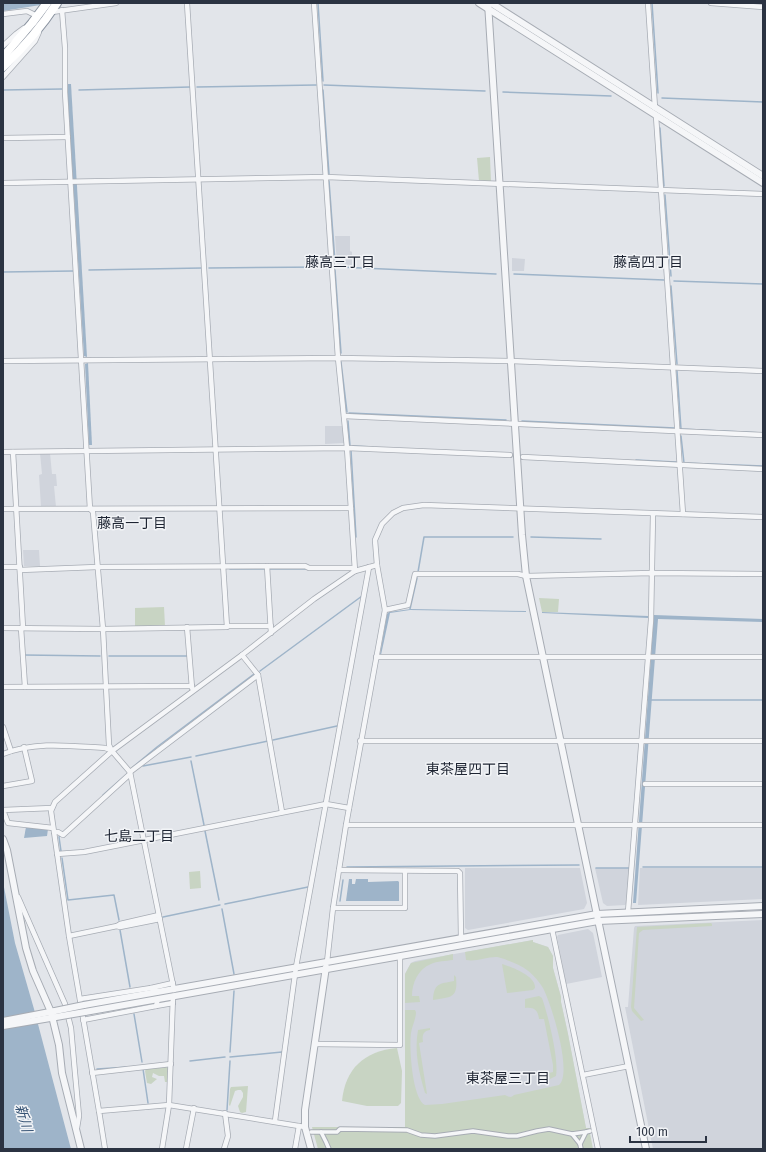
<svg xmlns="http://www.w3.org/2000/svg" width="766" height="1152" font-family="'Fira Sans','Noto Sans JP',sans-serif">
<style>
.built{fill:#d0d4dc}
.green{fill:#c8d4c3}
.water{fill:#9eb4c9}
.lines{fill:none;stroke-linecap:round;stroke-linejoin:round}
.stream{stroke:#9eb4c9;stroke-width:1.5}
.pedestrian-casing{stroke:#a7acb4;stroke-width:5.5}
.minor-casing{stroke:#a7acb4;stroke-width:6}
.tertiary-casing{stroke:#a7acb4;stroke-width:8}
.trunk-casing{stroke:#8a93a0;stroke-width:10}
.pedestrian{stroke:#f5f6f8;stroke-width:3.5}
.minor{stroke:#f5f6f8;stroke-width:4.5}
.tertiary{stroke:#f5f6f8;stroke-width:6}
.trunk{stroke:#fff;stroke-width:8}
.tertiary-bridge-casing{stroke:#a7acb4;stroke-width:8;stroke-linecap:butt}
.tertiary-bridge{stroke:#f5f6f8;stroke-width:6}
.labels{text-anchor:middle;stroke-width:3;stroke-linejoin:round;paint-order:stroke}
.neighbourhood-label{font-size:14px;fill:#1d2432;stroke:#f2f4f7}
.water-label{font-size:14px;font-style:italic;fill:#365374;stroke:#f2f4f7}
</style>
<rect width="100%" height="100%" fill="#e2e5ea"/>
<g class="built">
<path d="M335 236H350V251L352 252V265L337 264Z"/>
<path d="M512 258 525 259 524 271H512Z"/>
<path d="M325 426H342L344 443 325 444Z"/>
<path d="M40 453H50L52 474H56L57 486H54L56 507H41L39 475 42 474Z"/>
<path d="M23 550H39L40 566H24Z"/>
<path d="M465 868H580L587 903 584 909 468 930 465 928Z"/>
<path d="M595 868H630L627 903 625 905 607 906 603 903Z"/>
<path d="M640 868H763V899L638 905Z"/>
<path d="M763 920V1149H653L625 1007H628L634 928 635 926Z"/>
<path d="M588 929 593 933 602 977 566 984 557 937 558 935Z"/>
<path d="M533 940V942L548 947 553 956V968L561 997V1002L568 1034 586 1128 405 1127V974L408 968 411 963 415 961Z"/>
</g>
<g class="green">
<path d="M490 157 491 182 479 181 477 158Z"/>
<path d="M539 598 559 599 558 612H542Z"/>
<path d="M164 607 165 626H135V608Z"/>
<path d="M200 871 201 888 190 889 189 872Z"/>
<path d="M712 924V926L643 930 639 933 634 1008 644 1020 641 1021 632 1011 631 1007 637 927 711 923Z"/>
<path d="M533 940V942L548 947 553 956V968L561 997V1002L568 1034 586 1128H589L593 1149H318L312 1127H405V1010H415L416 1012C416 1019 412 1026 411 1033 409 1047 412 1098 425 1105L442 1104 505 1095C509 1097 511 1098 514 1095L559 1085C573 1073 551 1003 543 988 538 980 532 973 524 968 520 965 501 957 496 957 486 957 476 962 466 960L465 952Z"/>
<path d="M453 954V960C446 961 437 961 431 964 418 969 412 983 412 996H419L420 1002 405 1003V974L411 963Z"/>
<path d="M502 964C512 967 536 976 535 988L533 990 507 993Z"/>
<path d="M454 975 456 977C458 998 452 997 433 1000 434 983 439 984 454 981Z"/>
<path d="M539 996 542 998C548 1015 559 1059 556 1076L550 1079 549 1073 553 1072V1065L544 1019H539C538 1010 534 1007 525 1008V999Z"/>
<path d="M430 1028V1030C423 1031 422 1035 423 1042L419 1043 427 1094 425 1093C419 1073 414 1052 418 1030Z"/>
<path d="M397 1048 402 1071 401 1103 398 1106H367L342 1101C345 1069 364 1051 397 1048Z"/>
<path d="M166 1067 168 1068 167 1082H165L164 1076H159L153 1073 152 1077 157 1079 151 1084 147 1083 145 1071 146 1069Z"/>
<path d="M248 1086 246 1112 242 1113 240 1112 238 1106 243 1097V1093L241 1090H238L235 1091 230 1106 229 1105 230 1089 231 1087Z"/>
</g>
<g class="water">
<path d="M3 3H53L3 11Z"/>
<path d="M67 84H71L87 357 84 356Z"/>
<path d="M88 363 92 445H89L85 364Z"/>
<path d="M411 609 526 611V612L410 610 390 613 381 655 380 654 387 614 389 612Z"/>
<path d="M542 612 648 616V618L542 613Z"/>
<path d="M654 615 763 619V622L658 619 636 903H633Z"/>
<path d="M26 827 48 829 47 836 24 838Z"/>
<path d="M349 879H352V884H355L356 879H368V882L398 881 399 882V901H346Z"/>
<path d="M3 882 15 943 34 1009 71 1149H3Z"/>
</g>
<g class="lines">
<g class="stream">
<path d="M318 3 323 81"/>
<path d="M652 3 658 93"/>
<path d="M324 85 485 91"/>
<path d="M197 87 316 85"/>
<path d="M3 90 62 89"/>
<path d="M79 90 190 87"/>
<path d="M323 90 329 174"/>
<path d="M503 92 611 96"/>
<path d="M662 98 763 102"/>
<path d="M660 128 664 186"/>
<path d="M329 181 335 262"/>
<path d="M665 195 671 276"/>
<path d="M339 267 496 274"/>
<path d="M209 268 328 267"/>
<path d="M89 270 202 268"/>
<path d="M335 270 341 353"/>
<path d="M3 272 73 271"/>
<path d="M514 274 664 280"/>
<path d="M674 281 763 284"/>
<path d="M671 286 677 364"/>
<path d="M341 362 347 412"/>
<path d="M677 371 681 429 763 433"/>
<path d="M349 413 506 420"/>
<path d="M348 421 350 446"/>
<path d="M522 421 675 428"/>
<path d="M681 436 684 463 763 466"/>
<path d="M353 446 373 447"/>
<path d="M351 450 356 537"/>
<path d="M636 460 676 462"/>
<path d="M531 537 601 539"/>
<path d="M230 569H266"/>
<path d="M270 569H305"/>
<path d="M418 572 424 537H513"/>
<path d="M410 609 417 578"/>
<path d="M24 655 100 656"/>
<path d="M109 656H187"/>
<path d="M260 671 362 596"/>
<path d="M648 700H763"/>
<path d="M273 740 337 726"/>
<path d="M196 756 268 741"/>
<path d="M191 761 204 825"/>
<path d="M143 766 191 757"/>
<path d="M133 767 157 747 254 674"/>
<path d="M103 795 127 774"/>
<path d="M205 831 219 900"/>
<path d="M60 836 59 837 61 851"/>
<path d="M62 858 68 900 114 895 119 920"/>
<path d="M347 867 579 865"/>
<path d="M643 867H763"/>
<path d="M596 868H630"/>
<path d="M340 901 343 880"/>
<path d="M225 904 308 887"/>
<path d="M222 909 234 974"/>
<path d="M163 917 220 905"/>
<path d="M120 930 130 987"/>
<path d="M134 1014 142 1062"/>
<path d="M230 1052 234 991"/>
<path d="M230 1057 282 1052"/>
<path d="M190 1061 225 1057"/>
<path d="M97 1069 129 1067"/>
<path d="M143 1069 148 1103"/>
<path d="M227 1110 230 1061"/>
</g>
<g class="pedestrian-casing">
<g id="pedestrian">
<path d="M311 1132H337L340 1129 407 1130 421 1135 435 1136 473 1131 508 1136H517L537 1131 549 1129 572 1134 586 1132 590 1131"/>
<path d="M321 1132 326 1142 329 1149"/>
<path d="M572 1134 580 1144"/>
<path d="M581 1149 580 1144 586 1132"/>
</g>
</g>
<g class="minor-casing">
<g id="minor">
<path d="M314 3 338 358 347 448 355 571"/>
<path d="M648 3 655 108"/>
<path d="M711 3 763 7"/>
<path d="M62 10 65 48V92L90 509 93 512 103 629 109 745 112 751 130 772 174 990"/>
<path d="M52 12 116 3"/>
<path d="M3 14 27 11 37 16"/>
<path d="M3 46 16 34 24 28"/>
<path d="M3 77 35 41 39 32"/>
<path d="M656 116 683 514"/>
<path d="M3 138 68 137"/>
<path d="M3 183 326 177 763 194"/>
<path d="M3 361 338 358 511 361 763 371"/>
<path d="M344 416 763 435"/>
<path d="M3 452 347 448 510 455"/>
<path d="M13 452 23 628"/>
<path d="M523 457 763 469"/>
<path d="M3 509 351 508"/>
<path d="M267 566 271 633"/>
<path d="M3 567H20"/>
<path d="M20 570 97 567 305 566 309 568H352L355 571"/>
<path d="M385 610 408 605 415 574H518L526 576 652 573 763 574"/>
<path d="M227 626H271"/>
<path d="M187 627 192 688"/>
<path d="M3 628 103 629 227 627 187 3"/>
<path d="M21 628 25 687"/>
<path d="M242 655 258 675 282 812"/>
<path d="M376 657H763"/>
<path d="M3 687 192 686"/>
<path d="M3 727 11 751"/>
<path d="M360 741H763"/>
<path d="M3 754C36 741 71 746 105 748L111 750"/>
<path d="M130 772 258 675"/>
<path d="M645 784H763"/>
<path d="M3 786 32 781 24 747"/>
<path d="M52 808 3 810 8 823 53 828"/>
<path d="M346 825H763"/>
<path d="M54 832H58L63 835 130 774"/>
<path d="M57 854 84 852 326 804 349 808"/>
<path d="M339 870 458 871 460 873 461 939"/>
<path d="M18 897 65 1004 71 1028 75 1073 79 1116 77 1128"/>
<path d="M333 908H405V871"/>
<path d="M628 912 651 620 653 514"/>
<path d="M117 926 120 924 159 915"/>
<path d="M552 929 598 1149"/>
<path d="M69 936 117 926 120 927 160 919"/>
<path d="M327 962 333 908 346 825 385 610 377 565 375 540 382 524 393 513 403 508 424 505 763 517"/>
<path d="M151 988 173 983"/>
<path d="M80 999 151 988 158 992"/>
<path d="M156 1006 173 1003"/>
<path d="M83 1020 156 1006 158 999"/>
<path d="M315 1044 400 1045V956"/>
<path d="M92 1073 171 1064"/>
<path d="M583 1075 629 1066"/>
<path d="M99 1111 69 936 51 811 55 802 112 751 242 655 314 599 355 571 377 565"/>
<path d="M275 1121 296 967 369 567"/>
<path d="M105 1149 99 1111 169 1105 305 1127"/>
<path d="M162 1149 169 1105 173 996"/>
<path d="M186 1149 194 1108"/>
<path d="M224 1149 228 1136 225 1113"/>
<path d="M295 1149 299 1126"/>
</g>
</g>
<g class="tertiary-casing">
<g id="tertiary">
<path d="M479 3 763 183"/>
<path d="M488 3 522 535 526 576 646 1149"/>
<path d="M491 3 763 176"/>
<path d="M3 839 7 850 26 948 33 971 51 1012 59 1045 62 1073 81 1149"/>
<path d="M84 1005 597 914 763 906"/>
<path d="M85 1012 598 921 763 914"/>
<path d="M3 1021 55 1011"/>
<path d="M3 1026 56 1017"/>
<path d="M311 1149 305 1127V1110L326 967"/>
</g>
</g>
<g class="trunk-casing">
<g id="trunk">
<path d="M3 57 32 23 47 3"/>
<path d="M3 67C23 48 42 26 57 3"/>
</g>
</g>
<use href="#pedestrian" class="pedestrian"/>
<use href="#minor" class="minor"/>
<use href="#tertiary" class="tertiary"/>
<use href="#trunk" class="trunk"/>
<g class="tertiary-bridge-casing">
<g id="tertiary-bridge">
<path d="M55 1011 84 1005"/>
<path d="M56 1017 85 1012"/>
</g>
</g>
<use href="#tertiary-bridge" class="tertiary-bridge"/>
</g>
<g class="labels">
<g class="neighbourhood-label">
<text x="340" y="267">藤高三丁目</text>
<text x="648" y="267">藤高四丁目</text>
<text x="132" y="528">藤高一丁目</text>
<text x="468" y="774">東茶屋四丁目</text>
<text x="139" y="841">七島二丁目</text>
<text x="508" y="1083">東茶屋三丁目</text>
</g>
<g class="water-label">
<text transform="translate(24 1118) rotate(75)" y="5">新川</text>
</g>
</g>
<rect width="766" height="1152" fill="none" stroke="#2b3342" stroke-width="8"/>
<path d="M630 1136v6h76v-6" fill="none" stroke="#2b3342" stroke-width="2"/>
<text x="636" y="1136" font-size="12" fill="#2b3342" stroke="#f2f4f7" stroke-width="3" paint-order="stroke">100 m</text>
</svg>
